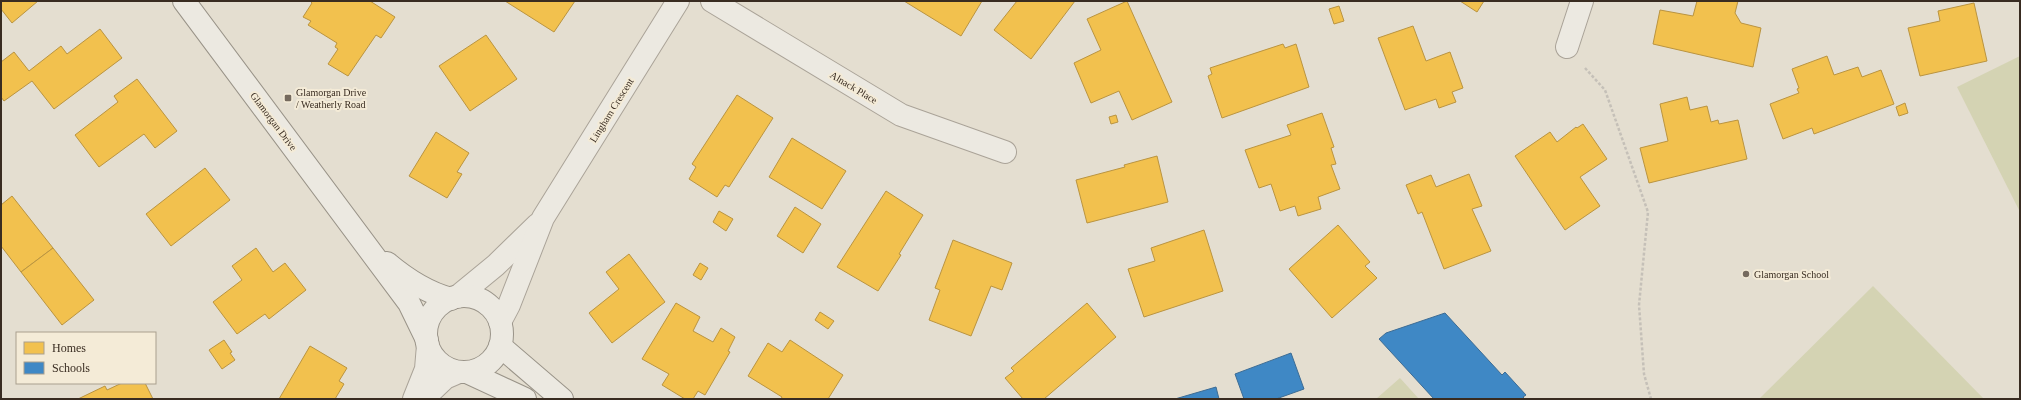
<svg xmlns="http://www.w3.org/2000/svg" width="2021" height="400" font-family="Georgia,serif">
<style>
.green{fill:#d4d3b3}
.homes{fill:#f2c14e;stroke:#ba9440}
.schools{fill:#3f88c5;stroke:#3d6c94}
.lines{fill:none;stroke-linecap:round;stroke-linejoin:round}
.street-casing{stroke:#aaa398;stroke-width:24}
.secondary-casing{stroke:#999388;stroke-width:24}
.path{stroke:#c5c0b8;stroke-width:2.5;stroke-dasharray:3 2;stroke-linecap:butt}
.street{stroke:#ece9e1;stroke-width:22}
.secondary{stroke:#ece9e1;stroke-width:22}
.poi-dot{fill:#756a5e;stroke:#f4ebd7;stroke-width:1.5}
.labels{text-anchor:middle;stroke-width:4;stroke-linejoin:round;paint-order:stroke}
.street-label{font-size:10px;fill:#392c21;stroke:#f4ebd7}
.poi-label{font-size:10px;fill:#392c21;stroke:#f4ebd7;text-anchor:start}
</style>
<rect width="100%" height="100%" fill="#e4ded0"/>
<g class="green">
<path d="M2020 56V212L1957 87Z"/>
<path d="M1873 286 1984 399H1759Z"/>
<path d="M1400 378 1419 399H1376Z"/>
</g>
<g class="homes">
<path d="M1 1H38L12 23 1 9Z"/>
<path d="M310 1H370L395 17 381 38 376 35 348 76 328 64 338 49 335 47 337 43 308 25 311 21 303 17 312 3Z"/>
<path d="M505 1H575L554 32Z"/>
<path d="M904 1H982L961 36Z"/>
<path d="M1017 1H1075L1031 59 994 30Z"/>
<path d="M1127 1 1172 102 1132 120 1119 91 1091 103 1074 63 1101 50 1087 19Z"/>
<path d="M1460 1H1484L1477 12Z"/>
<path d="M1697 1H1738L1735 13 1741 23 1761 28 1753 67 1653 44 1660 10 1693 16Z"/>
<path d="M1974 3 1987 61 1920 76 1908 28 1940 21 1938 11Z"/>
<path d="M1339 6 1344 21 1334 24 1329 9Z"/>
<path d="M1413 26 1426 61 1450 52 1463 88 1452 92 1456 102 1439 108 1436 99 1405 110 1378 38Z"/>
<path d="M100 29 122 58 54 109 32 81 4 101 1 97V62L14 52 29 71 61 46 67 54Z"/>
<path d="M486 35 517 79 470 111 439 66Z"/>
<path d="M1283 44 1285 48 1296 44 1309 87 1222 118 1208 76 1212 74 1210 68Z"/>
<path d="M1827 56 1834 75 1858 67 1862 77 1881 70 1894 104 1814 134 1812 128 1783 139 1770 104 1799 93 1797 89 1799 88 1792 69Z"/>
<path d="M137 79 177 131 155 148 144 134 99 167 75 135 118 102 114 96Z"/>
<path d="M737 95 773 118 729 187 725 185 717 197 689 179 696 167 692 164Z"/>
<path d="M1687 97 1690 110 1707 106 1711 122 1718 120 1719 124 1738 120 1747 159 1649 183 1640 148 1668 141 1660 104Z"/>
<path d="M1905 103 1908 113 1899 116 1896 107Z"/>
<path d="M1322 113 1334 147 1331 148 1336 164 1331 165 1340 189 1318 197 1321 209 1298 216 1295 206 1280 211 1271 184 1259 188 1245 150 1291 135 1287 125Z"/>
<path d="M1116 115 1118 122 1111 124 1109 117Z"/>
<path d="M1583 124 1607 159 1580 177 1600 206 1565 230 1515 156 1550 132 1557 142 1576 127 1577 128Z"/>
<path d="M436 132 469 153 457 172 462 174 447 198 409 176Z"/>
<path d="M792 138 846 171 822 209 769 177Z"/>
<path d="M1157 156 1168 202 1087 223 1076 180 1125 167 1124 165Z"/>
<path d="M205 168 230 200 171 246 146 214Z"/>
<path d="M1469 174 1482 206 1472 209 1491 251 1444 269 1422 212 1418 214 1406 185 1431 175 1436 187Z"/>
<path d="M886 191 923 215 899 254 901 255 878 291 837 267Z"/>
<path d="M12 196 53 248 21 272 1 246V205Z"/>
<path d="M795 207 821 224 803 253 777 236Z"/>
<path d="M719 211 733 219 726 231 713 222Z"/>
<path d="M1338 225 1370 262 1365 266 1377 278 1332 318 1289 269Z"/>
<path d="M1204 230 1223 291 1144 317 1128 269 1155 261 1151 248Z"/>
<path d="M953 240 1012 263 1002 290 991 286 971 336 929 320 940 290 935 288Z"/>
<path d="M53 248 94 300 62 325 21 272Z"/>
<path d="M256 248 273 272 285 263 306 290 269 319 265 314 237 334 213 302 242 280 232 266Z"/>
<path d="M629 254 665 302 612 343 589 313 619 289 606 272Z"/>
<path d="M700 263 708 268 701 280 693 275Z"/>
<path d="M676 303 700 317 693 331 713 342 721 328 735 337 728 351 730 352 705 395 698 391 693 399H685L662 385 669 374 642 359Z"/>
<path d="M1087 303 1116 337 1044 399H1023L1005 378 1014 371 1011 368Z"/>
<path d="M820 312 834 321 828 329 815 320Z"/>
<path d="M224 340 232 352 230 353 235 360 222 369 209 350Z"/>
<path d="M790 340 843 375 828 399H781L782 397 748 376 768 343 782 352Z"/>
<path d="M310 346 347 368 339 381 344 384 335 399H279Z"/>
<path d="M122 383H145L153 399H78L105 386 107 390Z"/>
</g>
<g class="schools">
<path d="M1445 313 1502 375 1505 372 1526 395 1523 397 1525 399H1434L1379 339 1386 333Z"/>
<path d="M1291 353 1304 389 1276 399H1244L1235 374Z"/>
<path d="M1216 387 1219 399H1175Z"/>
</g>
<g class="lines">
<g class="street-casing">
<g id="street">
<path d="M712 1 901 115 1005 152"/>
<path d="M1567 47 1582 1"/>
<path d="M457 297 496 265 537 225"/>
<path d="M500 322 509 305 543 218 678 1"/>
<path d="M414 399 426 369 428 345"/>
<path d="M423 399 445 378 459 372"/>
</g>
</g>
<g class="secondary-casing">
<g id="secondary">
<path d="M184 1 409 303 427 340"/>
<path d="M387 263C406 279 428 293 451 299"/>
<circle cx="464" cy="334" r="38"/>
<path d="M500 346 562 399"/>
<path d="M467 372 525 399"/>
</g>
</g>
<path class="path" d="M1585 68 1605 90 1648 212 1639 305 1644 374 1651 399"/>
<use href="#street" class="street"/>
<use href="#secondary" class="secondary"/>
</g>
<g class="poi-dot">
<rect x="284" y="94" width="8" height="8" rx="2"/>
<circle cx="1746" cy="274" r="4"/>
</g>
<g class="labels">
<g class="street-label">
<text transform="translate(854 87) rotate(31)" y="4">Alnack Place</text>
<text transform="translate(611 110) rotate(-58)" y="4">Lingham Crescent</text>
<text transform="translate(274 121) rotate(53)" y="4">Glamorgan Drive</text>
</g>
<g class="poi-label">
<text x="296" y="96">Glamorgan Drive<tspan x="296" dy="12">/ Weatherly Road</tspan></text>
<text x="1754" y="278">Glamorgan School</text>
</g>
</g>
<rect width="2021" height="400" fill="none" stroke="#392c21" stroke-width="4"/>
<rect x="16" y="332" width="140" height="52" fill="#f4ebd7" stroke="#a99f8e"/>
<rect x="24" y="342" width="20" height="12" fill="#f2c14e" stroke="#a99f8e"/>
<text x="52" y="352" font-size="12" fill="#392c21">Homes</text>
<rect x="24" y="362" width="20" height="12" fill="#3f88c5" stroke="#a99f8e"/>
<text x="52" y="372" font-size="12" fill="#392c21">Schools</text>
</svg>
